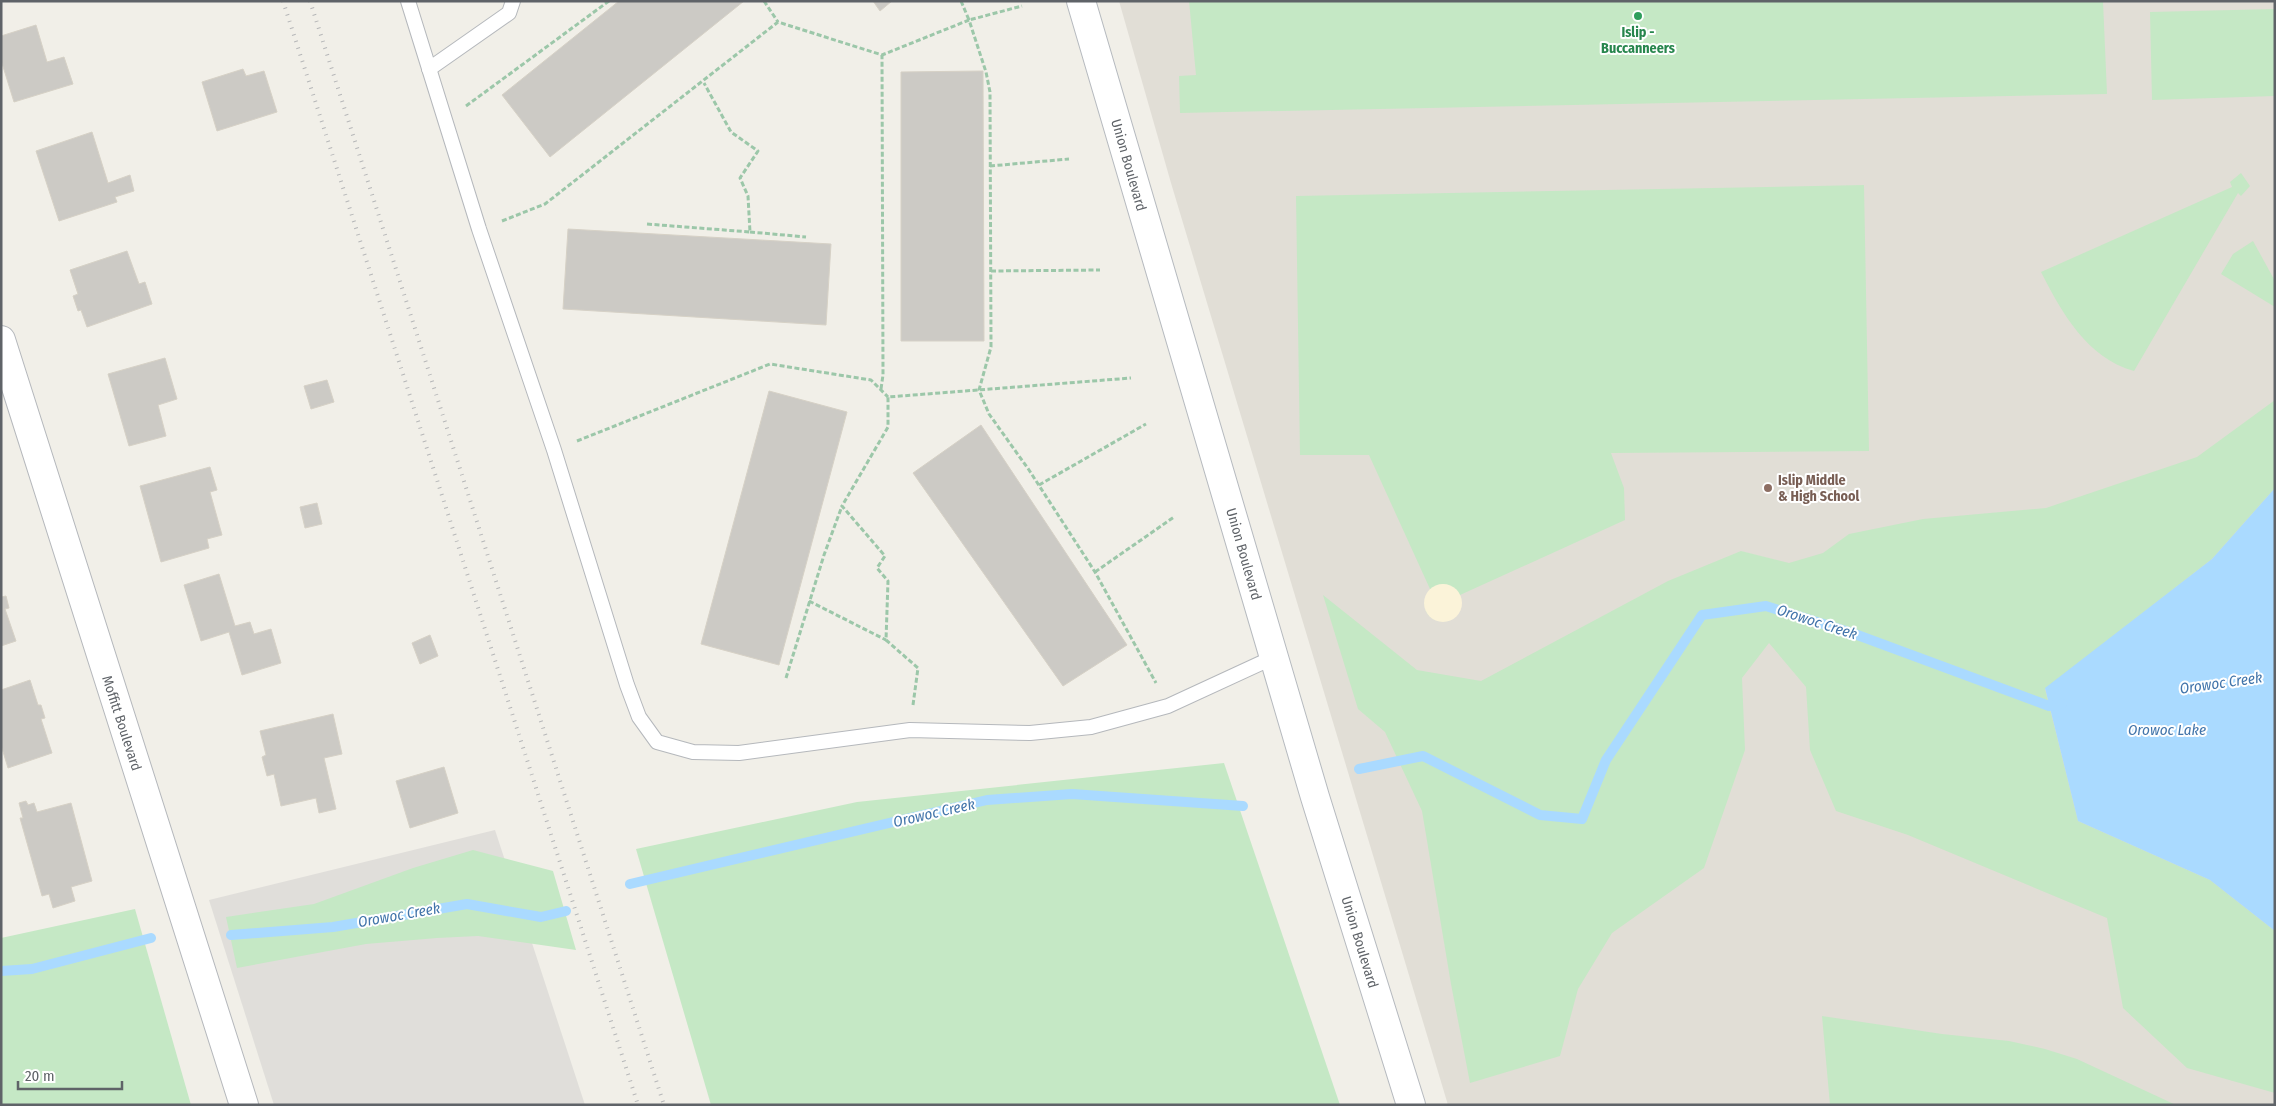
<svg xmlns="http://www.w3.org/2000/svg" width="2276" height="1106" font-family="'Fira Sans Condensed',sans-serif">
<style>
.industrial{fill:#e0deda}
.education{fill:#e1ded6}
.green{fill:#c5e8c5}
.sand{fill:#fbf3d9}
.water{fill:#aadaff}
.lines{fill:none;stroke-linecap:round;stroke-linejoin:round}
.stream{stroke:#aadaff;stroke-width:10}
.building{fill:#cccac5;stroke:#d6d1c6}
.lane-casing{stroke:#b5b8bc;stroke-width:16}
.street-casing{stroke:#b5b8bc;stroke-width:30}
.secondary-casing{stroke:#b6babf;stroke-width:30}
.path{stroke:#9cc7a9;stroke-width:3;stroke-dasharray:5 2.5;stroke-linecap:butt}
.lane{stroke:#fff;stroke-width:14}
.street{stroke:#fff;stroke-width:28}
.secondary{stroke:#fff;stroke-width:28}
.rail{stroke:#b6b7b8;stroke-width:4;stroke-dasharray:1 6;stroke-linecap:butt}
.leisure-dot{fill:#2e9e5b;stroke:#fff;stroke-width:2}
.education-dot{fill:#8d6e63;stroke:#fff;stroke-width:2}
.labels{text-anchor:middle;stroke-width:4;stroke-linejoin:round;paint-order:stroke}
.leisure-label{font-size:14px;font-weight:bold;fill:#27864d;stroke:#fff}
.street-label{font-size:14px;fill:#5f6368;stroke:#fff}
.education-label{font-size:14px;font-weight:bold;fill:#785e54;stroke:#fff;text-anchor:start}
.water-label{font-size:15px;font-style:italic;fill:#4174aa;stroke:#fff}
</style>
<rect width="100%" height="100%" fill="#f1efe8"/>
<path class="industrial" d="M495 830 585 1105H274L209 900Z"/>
<path class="education" d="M1119 1H2275V1105H1448L1171 183Z"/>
<g class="green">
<path d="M1189 1H2103L2107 94 1180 113 1179 76 1196 75Z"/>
<path d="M2275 9V96L2152 100 2150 12Z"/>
<path d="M2241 173 2250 186 2241 196 2238 193 2134 371C2087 358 2062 313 2041 272L2232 187 2230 182Z"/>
<path d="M1864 185 1869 451 1611 453 1624 488 1625 520 1460 595C1466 636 1407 625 1430 589L1369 455H1300L1296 196Z"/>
<path d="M2253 241 2275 281V307L2221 274 2233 254Z"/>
<path d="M2275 400V488L2212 559 2045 689 2078 821 2210 880 2275 931V1093L2187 1068 2123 1008 2107 918 1908 835 1836 811 1810 750 1806 687 1769 643 1742 678 1745 750 1704 868 1612 933 1578 989 1560 1056 1470 1083 1451 984 1422 811 1385 732 1358 709 1323 595 1417 670 1481 681 1668 581 1741 551 1789 563 1823 553 1849 534 1923 519 2046 508 2197 457Z"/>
<path d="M1224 763 1340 1105H711L636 849 857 802Z"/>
<path d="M473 850 553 871 576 950 478 936 437 938 366 944 237 968 226 917 314 904 413 868Z"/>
<path d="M135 909 191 1105H1V938Z"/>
<path d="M1822 1016 1942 1034 2009 1041 2045 1049 2077 1059 2176 1105H1830Z"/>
</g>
<circle class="sand" cx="1443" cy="603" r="19"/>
<path class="water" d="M2275 488V931L2210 880 2078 821 2045 688 2212 559Z"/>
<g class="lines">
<g class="stream">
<path d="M1359 769 1423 756 1540 815 1582 819 1606 760 1702 615 1766 606 1852 633 2049 706 2062 704"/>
<path d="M630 884 987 800 1072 794 1243 806"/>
<path d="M231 935 333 927 467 904 541 917 566 911"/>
<path d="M1 971 32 969 151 938"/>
</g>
</g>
<g class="building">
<path d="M619 1H744L550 157 502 95Z"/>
<path d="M873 1H892L880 11Z"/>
<path d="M36 25 47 62 64 57 73 84 14 102 1 60V36Z"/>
<path d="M243 69 246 76 264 71 277 112 217 131 202 82Z"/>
<path d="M983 71 984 341H901V72Z"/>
<path d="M92 132 108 183 130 175 134 191 115 197 117 202 59 221 36 151Z"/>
<path d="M568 229 831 244 826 325 563 309Z"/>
<path d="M127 251 139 284 145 282 152 304 87 327 81 310 78 311 73 296 78 294 70 270Z"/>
<path d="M165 358 177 399 158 405 166 436 129 446 108 374Z"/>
<path d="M327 380 334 402 311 409 304 386Z"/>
<path d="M769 391 847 412 779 665 701 644Z"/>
<path d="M981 425 1127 645 1063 686 913 473Z"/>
<path d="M210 467 217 490 210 492 222 535 207 539 209 548 161 562 140 486Z"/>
<path d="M317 503 322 524 305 528 300 507Z"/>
<path d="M219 574 235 626 250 622 254 634 271 629 281 663 242 675 229 632 201 641 184 585Z"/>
<path d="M6 596 9 608 5 609 16 641 1 646V597Z"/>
<path d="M430 635 438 656 420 664 412 643Z"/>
<path d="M30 680 38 705H41L45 718 41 719 52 753 8 768 1 745V690Z"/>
<path d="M333 714 342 754 324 758 336 809 319 813 316 798 281 806 274 774 267 776 262 757 266 755 260 731Z"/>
<path d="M444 767 458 813 410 828 396 781Z"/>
<path d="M26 801 28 805 34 803 37 812 71 803 92 881 71 887 75 901 53 908 49 894 42 896 20 818H23L19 803Z"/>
</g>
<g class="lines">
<g class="lane-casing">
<g id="lane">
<path d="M408 1 479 229 554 450 627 685 639 717 657 742 693 752 739 753 910 730 1030 733 1091 727 1168 706 1274 657"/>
<path d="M429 69 509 13 513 1"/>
</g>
</g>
<g class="street-casing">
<path id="street" d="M1 340 244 1105"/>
</g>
<g class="secondary-casing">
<path id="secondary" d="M1081 1 1315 797 1411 1105"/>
</g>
<g class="path">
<path d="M764 1 778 22"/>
<path d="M961 1 969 20 1022 6"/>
<path d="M466 106 609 1"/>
<path d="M990 166 1069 159"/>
<path d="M502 221 545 204 778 22 882 55 969 20 986 72 990 92 991 347 979 390 989 414 1029 470 1095 572 1156 683"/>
<path d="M647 224 750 232 748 196 740 178 758 151 731 132 704 83"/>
<path d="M750 232 806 237"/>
<path d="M991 271 1100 270"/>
<path d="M881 389 883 375 882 55"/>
<path d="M577 441 770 364 871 380 888 397"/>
<path d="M1039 485 1146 424"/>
<path d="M1095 572 1174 517"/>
<path d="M809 601 886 640"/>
<path d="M786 678 824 555 842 506"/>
<path d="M913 705 918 668 886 640 888 581 877 568 885 556 842 506 888 427V397L1131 378"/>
</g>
<use href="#lane" class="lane"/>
<use href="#street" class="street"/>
<use href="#secondary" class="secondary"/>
<g class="rail">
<path d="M283 1 638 1105"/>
<path d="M310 1 664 1105"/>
</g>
</g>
<circle class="leisure-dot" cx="1638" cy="16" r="5"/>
<circle class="education-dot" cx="1768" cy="488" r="5"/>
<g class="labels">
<g class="leisure-label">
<text x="1638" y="37">Islip -<tspan x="1638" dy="16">Buccanneers</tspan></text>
</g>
<g class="street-label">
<text transform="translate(1129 165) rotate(74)" y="5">Union Boulevard</text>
<text transform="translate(1244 554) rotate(74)" y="5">Union Boulevard</text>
<text transform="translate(122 723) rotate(72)" y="5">Moffitt Boulevard</text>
<text transform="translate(1360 942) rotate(73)" y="5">Union Boulevard</text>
</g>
<g class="education-label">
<text x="1778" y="485">Islip Middle<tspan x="1778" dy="16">&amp; High School</tspan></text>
</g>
<g class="water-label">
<text transform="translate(1817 622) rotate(18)" y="5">Orowoc Creek</text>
<text transform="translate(2221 683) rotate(-8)" y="5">Orowoc Creek</text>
<text x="2167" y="735">Orowoc Lake</text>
<text transform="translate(934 813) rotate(-13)" y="5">Orowoc Creek</text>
<text transform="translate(399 915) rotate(-10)" y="5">Orowoc Creek</text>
</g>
</g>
<rect width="2276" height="1106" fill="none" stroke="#5f6368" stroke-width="5"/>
<path d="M18 1081v8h104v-8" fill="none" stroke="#5f6368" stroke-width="2.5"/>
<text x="25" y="1081" font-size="15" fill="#5f6368" stroke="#ffffff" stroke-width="4" paint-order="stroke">20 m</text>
</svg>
